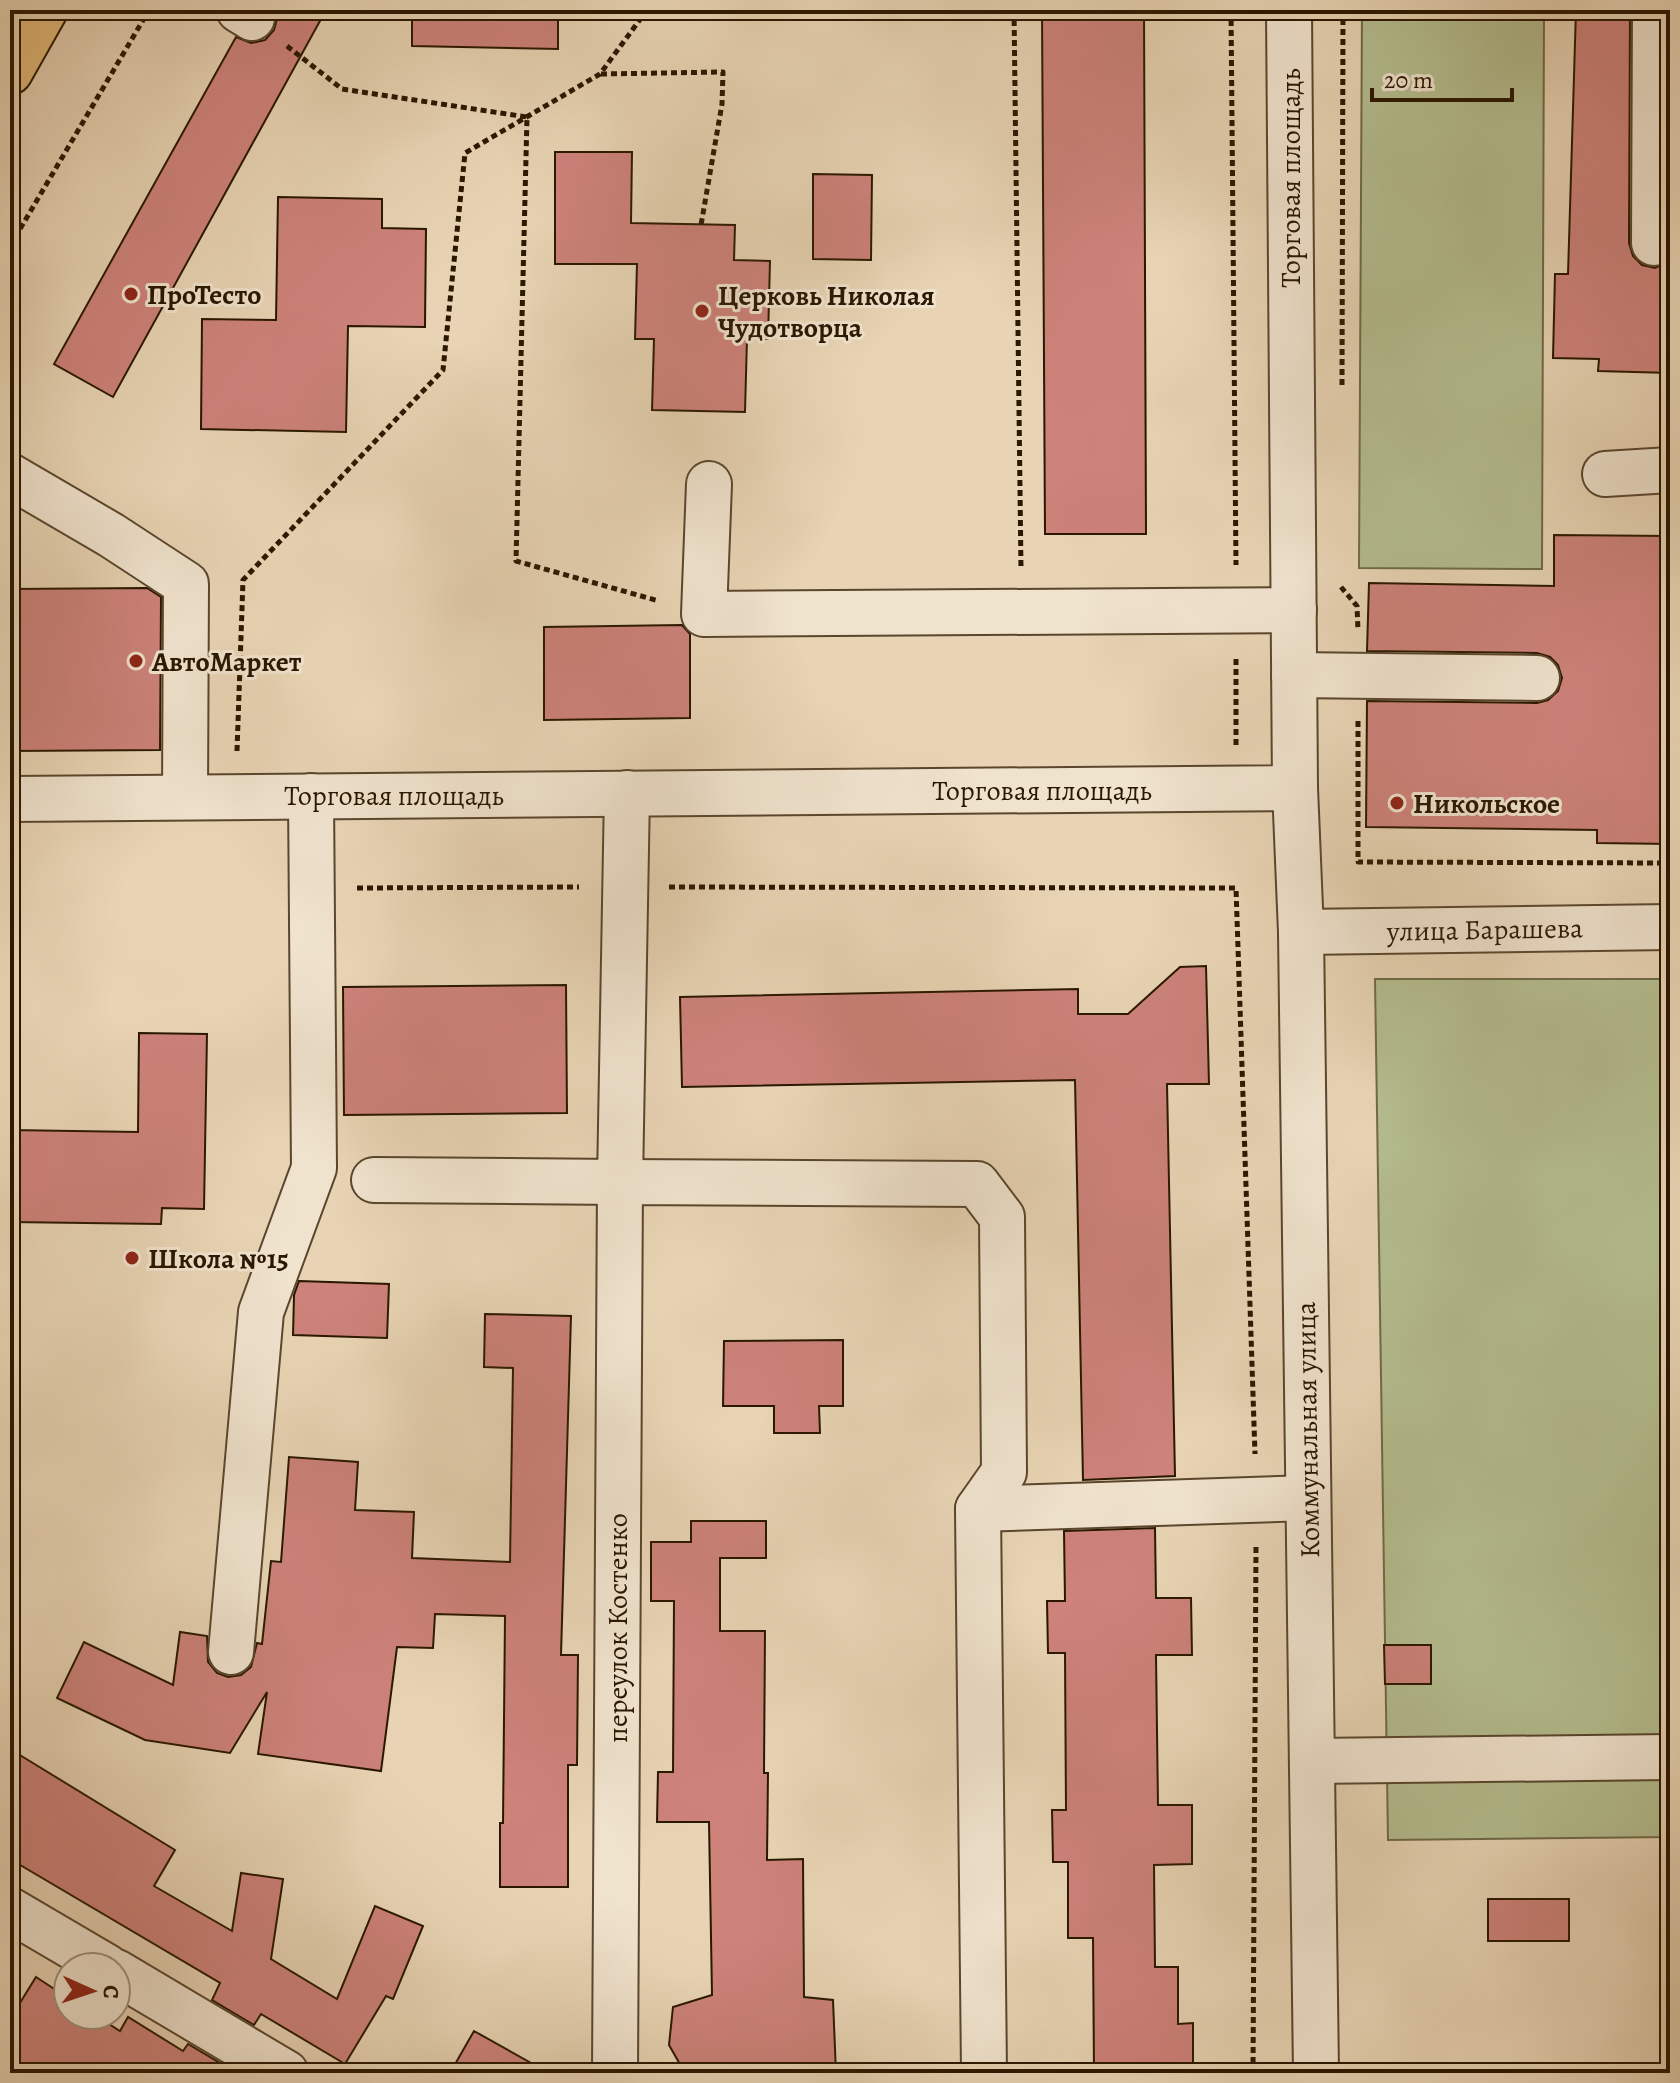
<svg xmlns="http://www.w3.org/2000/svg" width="1680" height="2083" font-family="Alegreya,serif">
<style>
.green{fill:#b4bd8f;stroke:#6f6a48;stroke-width:2}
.building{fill:#cd827a;stroke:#2a1700;stroke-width:2}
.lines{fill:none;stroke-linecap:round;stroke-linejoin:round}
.minor-casing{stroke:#5a462d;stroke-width:48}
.major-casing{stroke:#2a1700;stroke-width:48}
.path{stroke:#2a1700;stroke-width:5;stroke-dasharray:6 4;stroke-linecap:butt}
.minor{stroke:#f0e3ce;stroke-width:44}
.major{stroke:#e4ba7a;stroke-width:44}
.poi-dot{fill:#8f2418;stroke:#f0e3ce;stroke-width:3}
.labels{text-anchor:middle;stroke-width:6;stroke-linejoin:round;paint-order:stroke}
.street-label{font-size:28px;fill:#2a1700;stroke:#f0e3ce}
.poi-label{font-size:28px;font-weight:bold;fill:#2a1700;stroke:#f0e3ce;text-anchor:start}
</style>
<rect width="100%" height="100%" fill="#e8d4b4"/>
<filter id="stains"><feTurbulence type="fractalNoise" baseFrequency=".0025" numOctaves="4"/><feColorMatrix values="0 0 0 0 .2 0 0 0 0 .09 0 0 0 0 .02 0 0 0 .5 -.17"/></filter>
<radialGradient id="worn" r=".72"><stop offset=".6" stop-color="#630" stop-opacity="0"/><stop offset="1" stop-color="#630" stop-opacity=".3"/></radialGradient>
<g class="green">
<path d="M1362 10H1544L1542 569 1359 568Z"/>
<path d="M1375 979H1670V1837L1388 1840Z"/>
</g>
<g class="building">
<path d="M275 10H326L113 397 54 364 236 37 251 43 265 40 274 30 277 19Z"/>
<path d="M412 10H558V49L412 46Z"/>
<path d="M1042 10H1144L1146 534H1045Z"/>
<path d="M1576 10H1630L1629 243 1633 256 1642 265 1655 268 1670 261V373L1598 371 1599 359 1553 358 1555 274H1568Z"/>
<path d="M555 152H632L631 223 735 225 734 260 770 261 768 339 747 338 745 412 652 410 654 339H635L637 264H555Z"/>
<path d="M813 174 872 175 871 260 813 259Z"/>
<path d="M278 197 382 199V228L426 229 425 327 348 326 346 432 201 429 202 319 276 320Z"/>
<path d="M1554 535 1670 536V844L1597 843V830L1366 827 1367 701 1537 703 1548 700 1558 691 1562 678 1558 665 1550 657 1537 653 1367 651 1369 583 1554 586Z"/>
<path d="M147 588 161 597 160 750 10 751V589Z"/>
<path d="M682 625 690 634V718L544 720V627Z"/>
<path d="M1206 966 1209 1084H1167L1175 1476 1083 1480 1075 1080 682 1087 680 997 1078 989V1014H1128L1180 967Z"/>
<path d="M566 985 567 1113 344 1115 343 987Z"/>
<path d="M139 1033 207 1034 204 1209 162 1208 161 1224 10 1222V1130L138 1132Z"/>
<path d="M299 1281 389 1284 387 1338 293 1335 294 1295Z"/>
<path d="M485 1314 571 1316 561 1655H578L577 1765H568V1887H500V1823H503L505 1616 435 1614 433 1648 397 1647 381 1771 258 1754 267 1692 230 1753 145 1740 57 1698 84 1642 173 1685 180 1632 207 1636 208 1662 217 1673 228 1677 241 1675 251 1667 257 1643 262 1644 271 1561 281 1562 289 1457 358 1462 355 1510 414 1512 412 1558 510 1562 513 1368 484 1367Z"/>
<path d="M843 1340V1406H819L820 1433H774V1406H723L724 1341Z"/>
<path d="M691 1521H766V1558H720V1631H765L764 1773H768L767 1860 803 1859 804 1997 833 2000 836 2073H685L669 2045 673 2007 712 1995 709 1822H657L658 1772H673L674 1601H651V1542H691Z"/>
<path d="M1155 1528 1156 1598H1191L1192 1655H1156L1158 1805H1192V1864L1154 1865 1155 1967H1178V2024L1193 2023V2064L1179 2065 1180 2073H1094L1093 1938H1068V1862H1053L1052 1810H1066L1065 1653H1048L1047 1601H1065L1064 1531Z"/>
<path d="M1384 1645H1431V1684H1385Z"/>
<path d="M10 1749 175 1850 154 1886 232 1931 241 1873 283 1879 271 1959 337 1999 375 1906 423 1926 393 1999 386 1996 345 2064 261 2014 254 2025 212 2000 220 1983 10 1859Z"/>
<rect x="1488" y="1899" width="81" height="42"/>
<path d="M36 1977 68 1998V2015H95L120 2031 128 2017 183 2051 188 2044 230 2069 228 2073H35L10 2057V2019Z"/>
<path d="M474 2031 549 2073H450Z"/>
</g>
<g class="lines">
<g class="minor-casing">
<g id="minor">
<path d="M239 10 252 18"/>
<path d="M1654 243 1655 10"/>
<path d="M1605 474 1670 470"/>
<path d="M10 476 111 535 186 584 185 797"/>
<path d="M709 484 704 614 1294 610"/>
<path d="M1294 675 1537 678"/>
<path d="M1295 788 1301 932 1316 2073"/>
<path d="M10 799 1295 788 1289 10"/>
<path d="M1301 932 1670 927"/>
<path d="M374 1180 620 1182 627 793"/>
<path d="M978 1509 1308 1498"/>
<path d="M231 1652 261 1312 314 1168 311 796"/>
<path d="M1312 1761 1670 1757"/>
<path d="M10 1910 107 1967"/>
<path d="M116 1972 286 2073"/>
<path d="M615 2073 620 1182 977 1184 1002 1217 1004 1472 978 1509 984 2073"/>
</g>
</g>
<g class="major-casing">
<path id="major" d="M10 72 45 10"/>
</g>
<g class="path">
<path d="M1014 10 1021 569"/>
<path d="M1231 10 1236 565"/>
<path d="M287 46 342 89 527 117 516 561 659 601"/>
<path d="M601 74 723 72 722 104 701 225"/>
<path d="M10 246 149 10"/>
<path d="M1342 385 1343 10"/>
<path d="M1341 587 1357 606 1358 631"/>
<path d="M1358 721V862L1670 863"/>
<path d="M1236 745V655"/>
<path d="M237 751 243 580 443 370 465 153 600 74 647 10"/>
<path d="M669 887 1236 888 1255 1454"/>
<path d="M357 888 579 887"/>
<path d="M1253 2073 1256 1544"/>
</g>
<use href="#minor" class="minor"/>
<use href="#major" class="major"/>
</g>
<g class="poi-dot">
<circle cx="131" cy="294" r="8"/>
<circle cx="702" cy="311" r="8"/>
<circle cx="136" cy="661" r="8"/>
<circle cx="1397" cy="803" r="8"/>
<circle cx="132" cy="1258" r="8"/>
</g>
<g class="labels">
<g class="street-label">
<text transform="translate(1290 178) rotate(-90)" y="10">Торговая площадь</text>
<text x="1042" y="800">Торговая площадь</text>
<text x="394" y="805">Торговая площадь</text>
<text transform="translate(1485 929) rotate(-1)" y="10">улица Барашева</text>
<text transform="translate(1307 1430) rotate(-91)" y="10">Коммунальная улица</text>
<text transform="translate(617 1628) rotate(-90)" y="10">переулок Костенко</text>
</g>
<g class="poi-label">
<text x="147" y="304">ПроТесто</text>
<text x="718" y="305">Церковь Николая<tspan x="718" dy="32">Чудотворца</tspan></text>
<text x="152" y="671">АвтоМаркет</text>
<text x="1413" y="813">Никольское</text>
<text x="148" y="1268">Школа №15</text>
</g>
</g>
<rect width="1680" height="2083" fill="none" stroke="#e8d4b4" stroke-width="40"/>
<rect x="12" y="12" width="1656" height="2059" fill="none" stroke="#2a1700" stroke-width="4"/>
<rect x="20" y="20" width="1640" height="2043" fill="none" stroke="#2a1700" stroke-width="2"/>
<g transform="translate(92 1991) rotate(93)"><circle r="38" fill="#f0e3ce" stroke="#a1917c" stroke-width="2"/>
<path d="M0-6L14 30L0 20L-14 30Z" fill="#8f2418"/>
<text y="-12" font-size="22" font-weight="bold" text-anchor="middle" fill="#2a1700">С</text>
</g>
<path d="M1372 88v12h140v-12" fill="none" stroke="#2a1700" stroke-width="4"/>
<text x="1384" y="88" font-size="24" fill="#2a1700" stroke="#f0e3ce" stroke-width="6" paint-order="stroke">20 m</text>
<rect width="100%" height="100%" filter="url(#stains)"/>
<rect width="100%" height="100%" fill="url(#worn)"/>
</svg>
